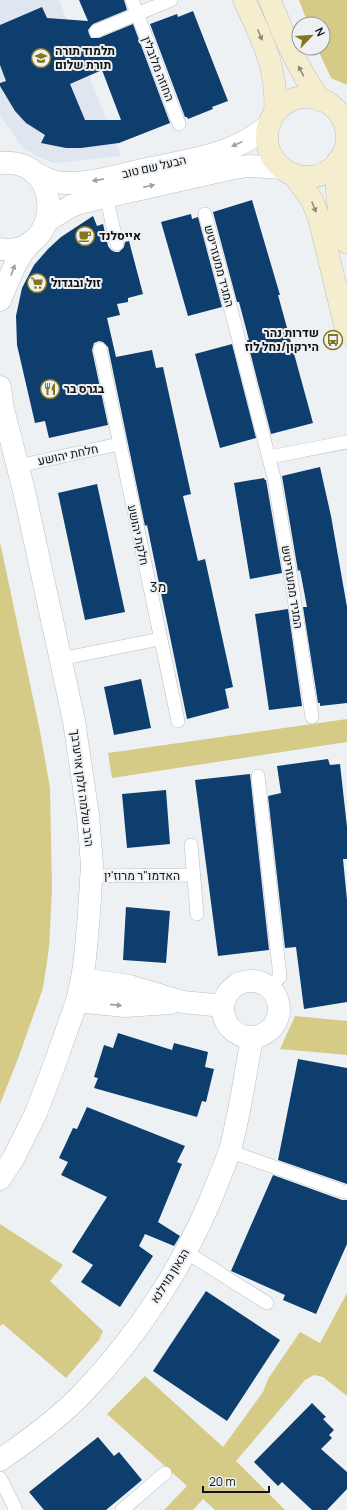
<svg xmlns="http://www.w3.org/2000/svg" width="347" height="1510" font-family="Manrope,Heebo,sans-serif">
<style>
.built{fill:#dfe6ef}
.green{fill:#d6ca87}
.building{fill:#0d3e6d;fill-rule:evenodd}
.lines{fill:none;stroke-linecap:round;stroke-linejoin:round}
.lane-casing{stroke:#bcbec1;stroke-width:14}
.street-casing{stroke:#bcbec1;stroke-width:23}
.secondary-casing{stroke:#bcbec1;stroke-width:23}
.lane{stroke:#fff;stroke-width:13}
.street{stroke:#fff;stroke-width:22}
.secondary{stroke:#f4eecf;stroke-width:22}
.oneway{fill:#8e8b7a}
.oneway2{fill:#a0a0a1}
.labels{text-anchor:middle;stroke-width:4;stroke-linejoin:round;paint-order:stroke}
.poi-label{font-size:12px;font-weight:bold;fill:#111213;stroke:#eef1f4;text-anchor:start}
.street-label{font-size:12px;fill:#111213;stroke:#eef1f4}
.quarter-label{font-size:14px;fill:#111213;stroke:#eef1f4}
</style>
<rect width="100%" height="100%" fill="#eef1f4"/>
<path class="built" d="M0 0H59L121 156 69 162 53 163 37 156 22 147 0 116Z"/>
<g class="green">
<path d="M299 0H347V85L331 78 317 48H323V24H308Z"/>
<path d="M0 542 40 731 50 788 52 890 49 948 43 988 19 1056 0 1104Z"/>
<path d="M347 719V742L112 778 108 753Z"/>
<path d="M295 1016 347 1021V1055L280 1049Z"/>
<path d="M0 1224 63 1265 50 1281 103 1331 99 1340 66 1378 3 1324 0 1326Z"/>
<path d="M347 1293V1396L323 1377 314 1375 305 1380 236 1461 285 1510H215L203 1499 193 1510H164L187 1486 107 1414 145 1376 223 1447 263 1392 268 1379 300 1332 320 1343Z"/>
</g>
<g class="building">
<path d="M79 0H124L127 10 93 24 88 30 89 34 91 38H99L133 24 170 123 119 143 81 148H66L41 143 45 135 26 123 15 111 0 86V83L6 81 0 65V25L42 7 47 18 88 21ZM102 70 121 120H85L70 84Z"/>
<path d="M193 11 228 101 212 107 213 109 188 119 187 117H185L150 24 177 14 178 17Z"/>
<path d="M252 200 280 295H278L313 423 271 434 247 340H249L239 302H237L213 212Z"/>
<path d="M191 214 192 219 198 217 222 307 188 316 161 222Z"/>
<path d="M93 216 97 226 103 224 108 246 111 250 115 252H119L124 247 125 242 129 241 143 294 128 298V302L117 304 120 315 107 318 116 357 152 350 156 368 163 367 191 494 183 496 198 561 205 559 233 687 225 689 229 708 187 719 147 525 145 526 108 347 103 342 99 341 94 343 92 350 108 425 49 438 45 421 35 423 17 345 16 316 22 288 34 265 48 249 61 237Z"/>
<path d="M232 344 256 438 220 448 195 354Z"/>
<path d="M320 467 331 516 347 607V703L320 706V703H318L303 607H307L300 570 298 571 282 476Z"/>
<path d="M264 478 265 480H266L282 573 250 579 234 483Z"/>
<path d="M97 484 125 612 85 620 58 493Z"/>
<path d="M288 609 302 706 269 710 255 614Z"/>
<path d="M141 679 151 728 114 735 104 687Z"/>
<path d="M328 759 330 765 340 764 347 827V859H343L347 900V1002L304 1009 296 947 285 948 268 796 281 793 277 766Z"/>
<path d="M250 774 269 950 218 956 195 780Z"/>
<path d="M166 790 170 844 127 848 122 794Z"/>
<path d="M126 907 170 911 166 963 123 960Z"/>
<path d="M118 1033 172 1050 174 1043 208 1052 205 1067 214 1069 206 1102 202 1101 197 1117 94 1088 98 1078 94 1077 104 1045 113 1048Z"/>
<path d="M298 1059 347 1068V1184L278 1160Z"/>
<path d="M87 1107 185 1146 177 1162 182 1164 158 1222 180 1236 174 1246 145 1234 139 1246 153 1256 120 1307 81 1282 93 1265 72 1252 107 1197 61 1175 68 1162 59 1158 73 1128 77 1129Z"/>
<path d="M273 1175 342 1200H347V1244L316 1314 283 1300 285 1295 231 1271Z"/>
<path d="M206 1291 280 1340 227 1421 153 1371Z"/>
<path d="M312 1403 326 1417 323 1419 334 1430 329 1435 332 1438 321 1449 347 1472V1489L327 1510H312L282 1482 278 1486 254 1462Z"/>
<path d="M98 1437 114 1456 119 1452 142 1480 106 1510H44L29 1492Z"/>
</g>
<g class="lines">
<g class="lane-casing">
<g id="lane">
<path d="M132 0 179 124"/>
<path d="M96 31 171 0"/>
<path d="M106 196 117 244"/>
<path d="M205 214 234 321 274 478 290 572 312 717"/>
<path d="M100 349 178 721"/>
<path d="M270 457 347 442"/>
<path d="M18 466 119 444"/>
<path d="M60 659 160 639"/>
<path d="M258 776 280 977 269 987"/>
<path d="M191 845 197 914"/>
<path d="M91 876 193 875"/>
<path d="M229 1151 345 1192"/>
<path d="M186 1252 267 1303"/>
<path d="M0 1478 16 1510"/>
<path d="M122 1510 165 1473"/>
</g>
</g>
<g class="street-casing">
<g id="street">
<path d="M0 163C67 156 62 259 0 249"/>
<path d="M33 172C44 178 54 183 67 183 92 183 118 176 142 170 182 161 240 155 270 123"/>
<path d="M47 221 71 206 83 202 229 169 248 166 282 168"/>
<path d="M0 300C9 280 15 259 31 242"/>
<path d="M0 387 3 409 24 491 74 721 88 815 92 865 89 914 85 958 82 979 77 1001 55 1063 36 1113 13 1159 0 1179"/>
<path d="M82 979 129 986 183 1002 223 1006"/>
<circle cx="251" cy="1009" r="28"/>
<path d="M77 1001 125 1006 170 1003"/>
<path d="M0 1460C29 1440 58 1419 82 1394 139 1335 187 1261 217 1184 221 1173 226 1162 230 1150 240 1113 245 1075 252 1038"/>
</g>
</g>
<g class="secondary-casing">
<g id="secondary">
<path d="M244 0C262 38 278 69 275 112"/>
<path d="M270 0C284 36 297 68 320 100"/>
<circle cx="307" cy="137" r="40"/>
<path d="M338 161C334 190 339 215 347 243"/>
<path d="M293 174 312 200 319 218 347 333"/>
</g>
</g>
<use href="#lane" class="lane"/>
<use href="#street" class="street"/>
<use href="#secondary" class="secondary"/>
</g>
<defs><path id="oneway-solid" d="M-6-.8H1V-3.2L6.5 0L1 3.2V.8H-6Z"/></defs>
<g class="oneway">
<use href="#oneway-solid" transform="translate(260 35) rotate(68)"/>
<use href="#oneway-solid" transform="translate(301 71) rotate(-118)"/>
<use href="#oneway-solid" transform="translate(314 207) rotate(68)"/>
</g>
<g class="oneway2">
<use href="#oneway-solid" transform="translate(237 144) rotate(156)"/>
<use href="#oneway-solid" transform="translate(98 180) rotate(171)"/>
<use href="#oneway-solid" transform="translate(149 186) rotate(-13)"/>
<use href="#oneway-solid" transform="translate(13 270) rotate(-70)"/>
<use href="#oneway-solid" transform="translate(116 1005) rotate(6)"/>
</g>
<defs>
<g id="school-ring" transform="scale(1)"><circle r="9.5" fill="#eef1f4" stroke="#85761a" stroke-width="1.5"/><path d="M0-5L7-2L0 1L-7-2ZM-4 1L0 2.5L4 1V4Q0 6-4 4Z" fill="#85761a"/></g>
<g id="cafe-ring" transform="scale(1)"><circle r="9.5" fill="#eef1f4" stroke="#85761a" stroke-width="1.5"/><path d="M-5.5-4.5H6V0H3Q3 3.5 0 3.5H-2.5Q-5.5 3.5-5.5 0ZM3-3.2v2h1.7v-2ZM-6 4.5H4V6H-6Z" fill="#85761a"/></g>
<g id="supermarket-ring" transform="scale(1)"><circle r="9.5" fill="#eef1f4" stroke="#85761a" stroke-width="1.5"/><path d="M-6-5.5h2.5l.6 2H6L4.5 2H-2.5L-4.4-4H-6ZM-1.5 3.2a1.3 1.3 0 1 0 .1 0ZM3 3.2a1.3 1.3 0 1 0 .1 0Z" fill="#85761a"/></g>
<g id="bus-ring" transform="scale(1)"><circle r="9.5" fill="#eef1f4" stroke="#85761a" stroke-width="1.5"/><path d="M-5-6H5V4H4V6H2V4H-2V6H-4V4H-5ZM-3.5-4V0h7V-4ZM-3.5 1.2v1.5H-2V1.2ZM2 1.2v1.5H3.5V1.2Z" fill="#85761a"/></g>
<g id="restaurant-ring" transform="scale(1)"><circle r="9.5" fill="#eef1f4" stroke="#85761a" stroke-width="1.5"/><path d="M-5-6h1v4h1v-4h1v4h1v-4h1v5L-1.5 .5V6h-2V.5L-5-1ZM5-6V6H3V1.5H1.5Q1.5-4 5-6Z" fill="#85761a"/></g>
</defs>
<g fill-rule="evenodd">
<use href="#school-ring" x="41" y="58"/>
<use href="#cafe-ring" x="85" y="236"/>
<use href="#supermarket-ring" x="37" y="283"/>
<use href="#bus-ring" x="333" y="340"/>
<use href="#restaurant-ring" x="50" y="389"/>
</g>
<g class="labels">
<g class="poi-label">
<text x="55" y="55">תלמוד תורה<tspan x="55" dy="14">תורת שלום</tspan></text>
<text x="99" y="240">אייסלנד</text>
<text x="51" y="287">זול ובגדול</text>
<text x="319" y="337" text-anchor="end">שדרות נהר<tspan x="319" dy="14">הירקון/נחל לוז</tspan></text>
<text x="64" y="393">בגרס בר</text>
</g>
<g class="street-label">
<text transform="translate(158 69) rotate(69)" y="4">החוזה מלובלין</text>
<text transform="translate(154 167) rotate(-13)" y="4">הבעל שם טוב</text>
<text transform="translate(219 266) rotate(75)" y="4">המגיד ממעזריטש</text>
<text transform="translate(68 455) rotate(-12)" y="4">חלחת יהושע</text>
<text transform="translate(138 535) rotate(78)" y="4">חלקת יהושע</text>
<text transform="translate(292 587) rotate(81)" y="4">המגיד ממעזריטש</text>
<text transform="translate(82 788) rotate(83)" y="4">הרב שלמה זלמן אויערבך</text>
<text x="142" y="880">האדמו"ר מרוז'ין</text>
<text transform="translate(170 1276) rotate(-58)" y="4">הגאון מוילנא</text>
</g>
<g class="quarter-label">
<text x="158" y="592">מ3</text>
</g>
</g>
<g transform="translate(311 36) rotate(65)"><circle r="19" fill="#eef1f4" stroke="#96989a"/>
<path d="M0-3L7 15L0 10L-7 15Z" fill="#85761a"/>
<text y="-6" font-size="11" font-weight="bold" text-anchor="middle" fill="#111213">N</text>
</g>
<path d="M203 1486v6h66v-6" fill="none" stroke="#111213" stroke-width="2"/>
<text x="209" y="1486" font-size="12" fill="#111213" stroke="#eef1f4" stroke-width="3" paint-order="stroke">20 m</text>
</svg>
